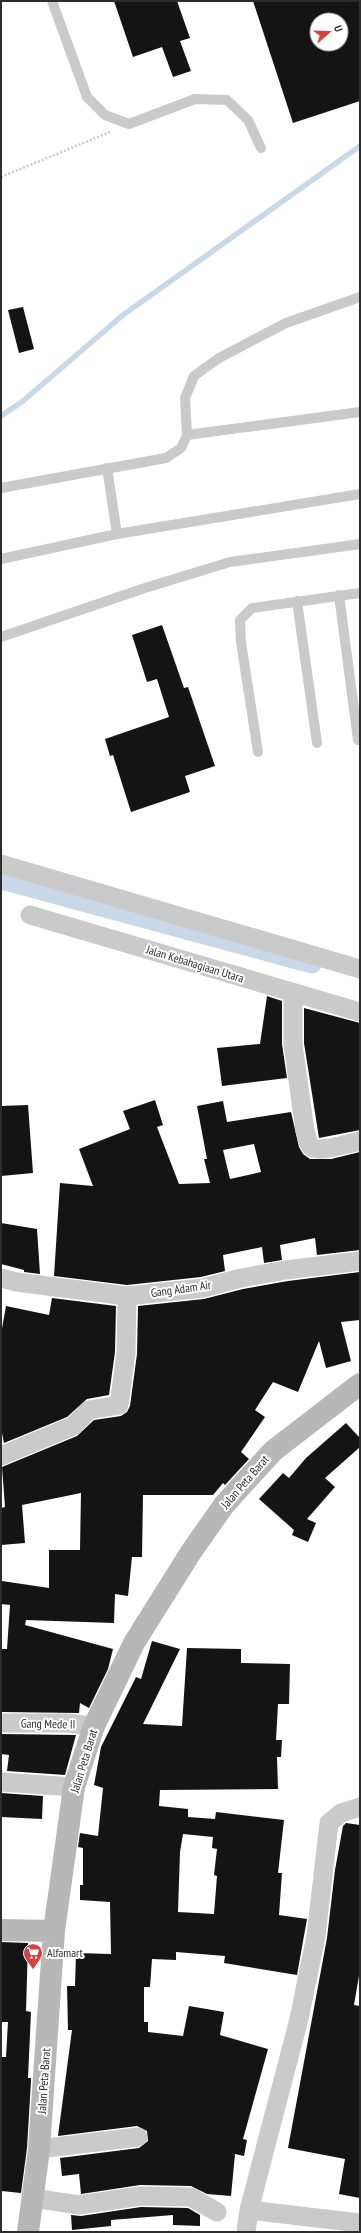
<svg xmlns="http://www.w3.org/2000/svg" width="361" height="2233" font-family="'PT Sans Narrow',sans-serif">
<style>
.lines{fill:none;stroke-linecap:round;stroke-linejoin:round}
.stream{stroke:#c9d8e8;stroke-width:5.5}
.canal{stroke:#c9d8e8;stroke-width:19}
.building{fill:#141414;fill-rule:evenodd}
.path{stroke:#cacaca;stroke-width:2.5;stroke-dasharray:2 2;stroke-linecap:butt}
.lane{stroke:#cacaca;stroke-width:10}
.street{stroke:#cacaca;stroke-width:19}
.secondary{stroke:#b7b7b7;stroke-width:22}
.labels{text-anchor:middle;stroke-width:4;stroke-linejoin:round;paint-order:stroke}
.street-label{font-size:12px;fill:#2d2d2d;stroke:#fff}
.poi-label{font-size:12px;fill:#2d2d2d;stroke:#fff;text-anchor:start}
</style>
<rect width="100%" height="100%" fill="#fff"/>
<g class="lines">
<path class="stream" d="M 1,416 L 23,401 L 123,315 L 360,146"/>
<path class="canal" d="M 1,880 L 312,964"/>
</g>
<path class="building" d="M 114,1 L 177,1 L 190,38 L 180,41 L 191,71 L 173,77 L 162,47 L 133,57 Z
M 253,1 L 360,1 L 360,101 L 293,123 ZM 317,20 L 341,20 L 341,44 L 317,44 Z
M 23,307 L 34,349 L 19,353 L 8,310 Z
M 162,625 L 184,688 L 188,687 L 215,766 L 185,776 L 190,792 L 131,812 L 113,755 L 110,756 L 105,739 L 169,717 L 157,679 L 147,682 L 132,635 Z
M 267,996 L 282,1001 L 282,1044 L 287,1078 L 222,1086 L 217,1048 L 260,1044 Z
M 304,1008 L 360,1023 L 360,1130 L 319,1138 L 304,1043 Z
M 155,1100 L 163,1125 L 157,1127 L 179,1184 L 210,1183 L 204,1159 L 207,1159 L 197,1106 L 223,1101 L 227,1122 L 291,1112 L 299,1147 L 303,1154 L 310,1159 L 331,1159 L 360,1152 L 360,1250 L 317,1255 L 315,1238 L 280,1245 L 282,1260 L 264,1263 L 262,1247 L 223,1255 L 225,1271 L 201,1277 L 127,1285 L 54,1276 L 60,1183 L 93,1186 L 79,1149 L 130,1129 L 123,1111 ZM 254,1144 L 261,1172 L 230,1179 L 223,1150 Z
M 28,1105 L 33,1173 L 1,1176 L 1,1106 Z
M 1,1223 L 37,1229 L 40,1274 L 24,1272 L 24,1270 L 1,1264 Z
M 360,1272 L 360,1320 L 341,1322 L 351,1361 L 326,1368 L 319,1341 L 298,1392 L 273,1382 L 255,1410 L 265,1417 L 241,1452 L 249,1459 L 225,1485 L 223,1483 L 213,1495 L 143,1495 L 142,1557 L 132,1557 L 128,1596 L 115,1594 L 114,1623 L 26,1620 L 25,1625 L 113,1649 L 108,1669 L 89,1708 L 80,1703 L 79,1713 L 1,1712 L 1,1649 L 7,1649 L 10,1605 L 1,1604 L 2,1581 L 49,1588 L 49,1550 L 80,1550 L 81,1493 L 22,1505 L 25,1543 L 1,1545 L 1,1508 L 5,1507 L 2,1467 L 77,1436 L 94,1420 L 121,1416 L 127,1412 L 130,1406 L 137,1354 L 138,1306 L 204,1299 L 243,1289 L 288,1281 Z
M 52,1298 L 116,1306 L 115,1352 L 109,1395 L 87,1399 L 67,1417 L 4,1443 L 1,1428 L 1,1334 L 6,1306 L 49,1315 Z
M 346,1423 L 360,1438 L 360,1447 L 325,1478 L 335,1487 L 307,1519 L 316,1523 L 308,1542 L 292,1535 L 294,1530 L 259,1499 L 283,1473 L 289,1478 L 306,1458 Z
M 152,1641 L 180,1649 L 143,1724 L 182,1726 L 187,1648 L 241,1649 L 241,1663 L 290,1664 L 289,1704 L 278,1704 L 276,1740 L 282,1740 L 281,1757 L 277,1757 L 278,1789 L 160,1790 L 159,1806 L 188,1809 L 188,1817 L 215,1819 L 216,1812 L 284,1820 L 278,1873 L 282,1873 L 279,1915 L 307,1919 L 297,1975 L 224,1963 L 225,1956 L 176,1952 L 176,1960 L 152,1959 L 150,1987 L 144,1987 L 144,2022 L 148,2022 L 148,2032 L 183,2036 L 189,2006 L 224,2012 L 220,2035 L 268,2049 L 243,2139 L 247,2140 L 244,2156 L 235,2154 L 231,2196 L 207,2194 L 191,2186 L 140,2185 L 81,2194 L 79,2174 L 62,2176 L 60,2158 L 139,2148 L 148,2141 L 147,2131 L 137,2126 L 58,2136 L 72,2030 L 68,2030 L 67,1986 L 75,1986 L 76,1953 L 111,1954 L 110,1902 L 80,1900 L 80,1885 L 83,1885 L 83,1848 L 78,1847 L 80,1833 L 98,1836 L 103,1788 L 94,1785 L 101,1747 L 136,1677 L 141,1679 ZM 183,1834 L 213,1837 L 212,1848 L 217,1849 L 214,1875 L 217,1876 L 214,1914 L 178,1912 L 180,1852 Z
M 1,1734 L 76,1735 L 65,1775 L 7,1771 L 9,1755 L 1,1754 Z
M 1,1793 L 43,1796 L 42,1819 L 1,1817 Z
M 346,1823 L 360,1825 L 360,1970 L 354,2005 L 360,2006 L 360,2198 L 339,2194 L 345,2159 L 288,2148 L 327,1938 L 335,1870 L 343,1826 Z
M 1,1942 L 28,1943 L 26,2011 L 31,2012 L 28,2078 L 31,2078 L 31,2081 L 27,2148 L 21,2193 L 1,2191 L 1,2057 L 6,2057 L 8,2022 L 1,2022 Z
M 141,2207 L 188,2208 L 200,2215 L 200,2226 L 173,2225 L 173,2215 L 111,2220 L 111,2226 L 72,2230 L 71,2215 L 81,2216 Z"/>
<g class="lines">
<path class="path" d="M 1,177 L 110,132"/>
<path class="lane" d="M 52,1 L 87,97 L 105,115 L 129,124 L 195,99 L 227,100 L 248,120 L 261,148
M 187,435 L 360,412
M 107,468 L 117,534
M 1,488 L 166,458 L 181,448 L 187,435 L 185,398 L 194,376 L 219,358 L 286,323 L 360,297
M 1,559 L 117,534 L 360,494
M 339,595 L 358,740
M 297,601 L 317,743
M 1,637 L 145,588 L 230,562 L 360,544
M 258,752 L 241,642 L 240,620 L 252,608 L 360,593"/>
<path class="street" d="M 1,864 L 360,969
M 30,915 L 360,1012
M 293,994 L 293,1044 L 305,1131 C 307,1136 308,1146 313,1148 C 323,1152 349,1143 360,1141
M 1,1278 L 16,1282 L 127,1296 L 203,1288 L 241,1278 L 286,1270 L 360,1261
M 1,1456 L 73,1426 L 89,1410 L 119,1405 L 126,1353 L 127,1296
M 1,1723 L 66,1723 L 94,1726
M 1,1782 L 74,1787
M 39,2149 L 138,2137
M 33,2198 L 79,2205 L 140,2196 L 191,2197 L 217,2212
M 249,2210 L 360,2223
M 246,2232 L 249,2210 L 299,2019 L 316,1936 L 329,1823 L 341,1813 L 360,1807"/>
<path class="secondary" d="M 1,1930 L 54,1931
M 28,2232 L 39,2149 L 54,1931 L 74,1787 L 94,1726 L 134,1643 L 191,1552 L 224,1505 L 273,1451 L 360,1384"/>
</g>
<defs>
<symbol id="supermarket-pin" viewBox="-11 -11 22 30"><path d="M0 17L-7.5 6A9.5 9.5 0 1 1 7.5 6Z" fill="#d6413d" stroke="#fff"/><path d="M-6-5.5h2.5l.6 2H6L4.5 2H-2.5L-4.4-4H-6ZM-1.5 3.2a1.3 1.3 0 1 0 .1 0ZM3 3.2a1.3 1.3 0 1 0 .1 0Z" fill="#fff"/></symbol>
</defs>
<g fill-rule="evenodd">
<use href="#supermarket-pin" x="22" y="1942" width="22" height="30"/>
</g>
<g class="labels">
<g class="street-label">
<text transform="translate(195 964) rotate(17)" y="4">Jalan Kebahagiaan Utara</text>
<text transform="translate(181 1289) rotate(-8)" y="4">Gang Adam Air</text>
<text transform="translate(245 1482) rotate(-49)" y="4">Jalan Peta Barat</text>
<text transform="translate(48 1724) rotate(1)" y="4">Gang Mede II</text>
<text transform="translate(84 1761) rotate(-73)" y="4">Jalan Peta Barat</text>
<text transform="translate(44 2081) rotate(-86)" y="4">Jalan Peta Barat</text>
</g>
<g class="poi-label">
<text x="47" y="1957">Alfamart</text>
</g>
</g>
<rect width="361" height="2233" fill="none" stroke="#2d2d2d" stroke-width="4"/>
<g transform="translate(329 32) rotate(70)"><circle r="19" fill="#ffffff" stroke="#ababab"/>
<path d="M0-3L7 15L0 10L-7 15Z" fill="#d6413d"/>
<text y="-6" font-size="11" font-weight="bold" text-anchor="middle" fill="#2d2d2d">U</text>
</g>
</svg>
